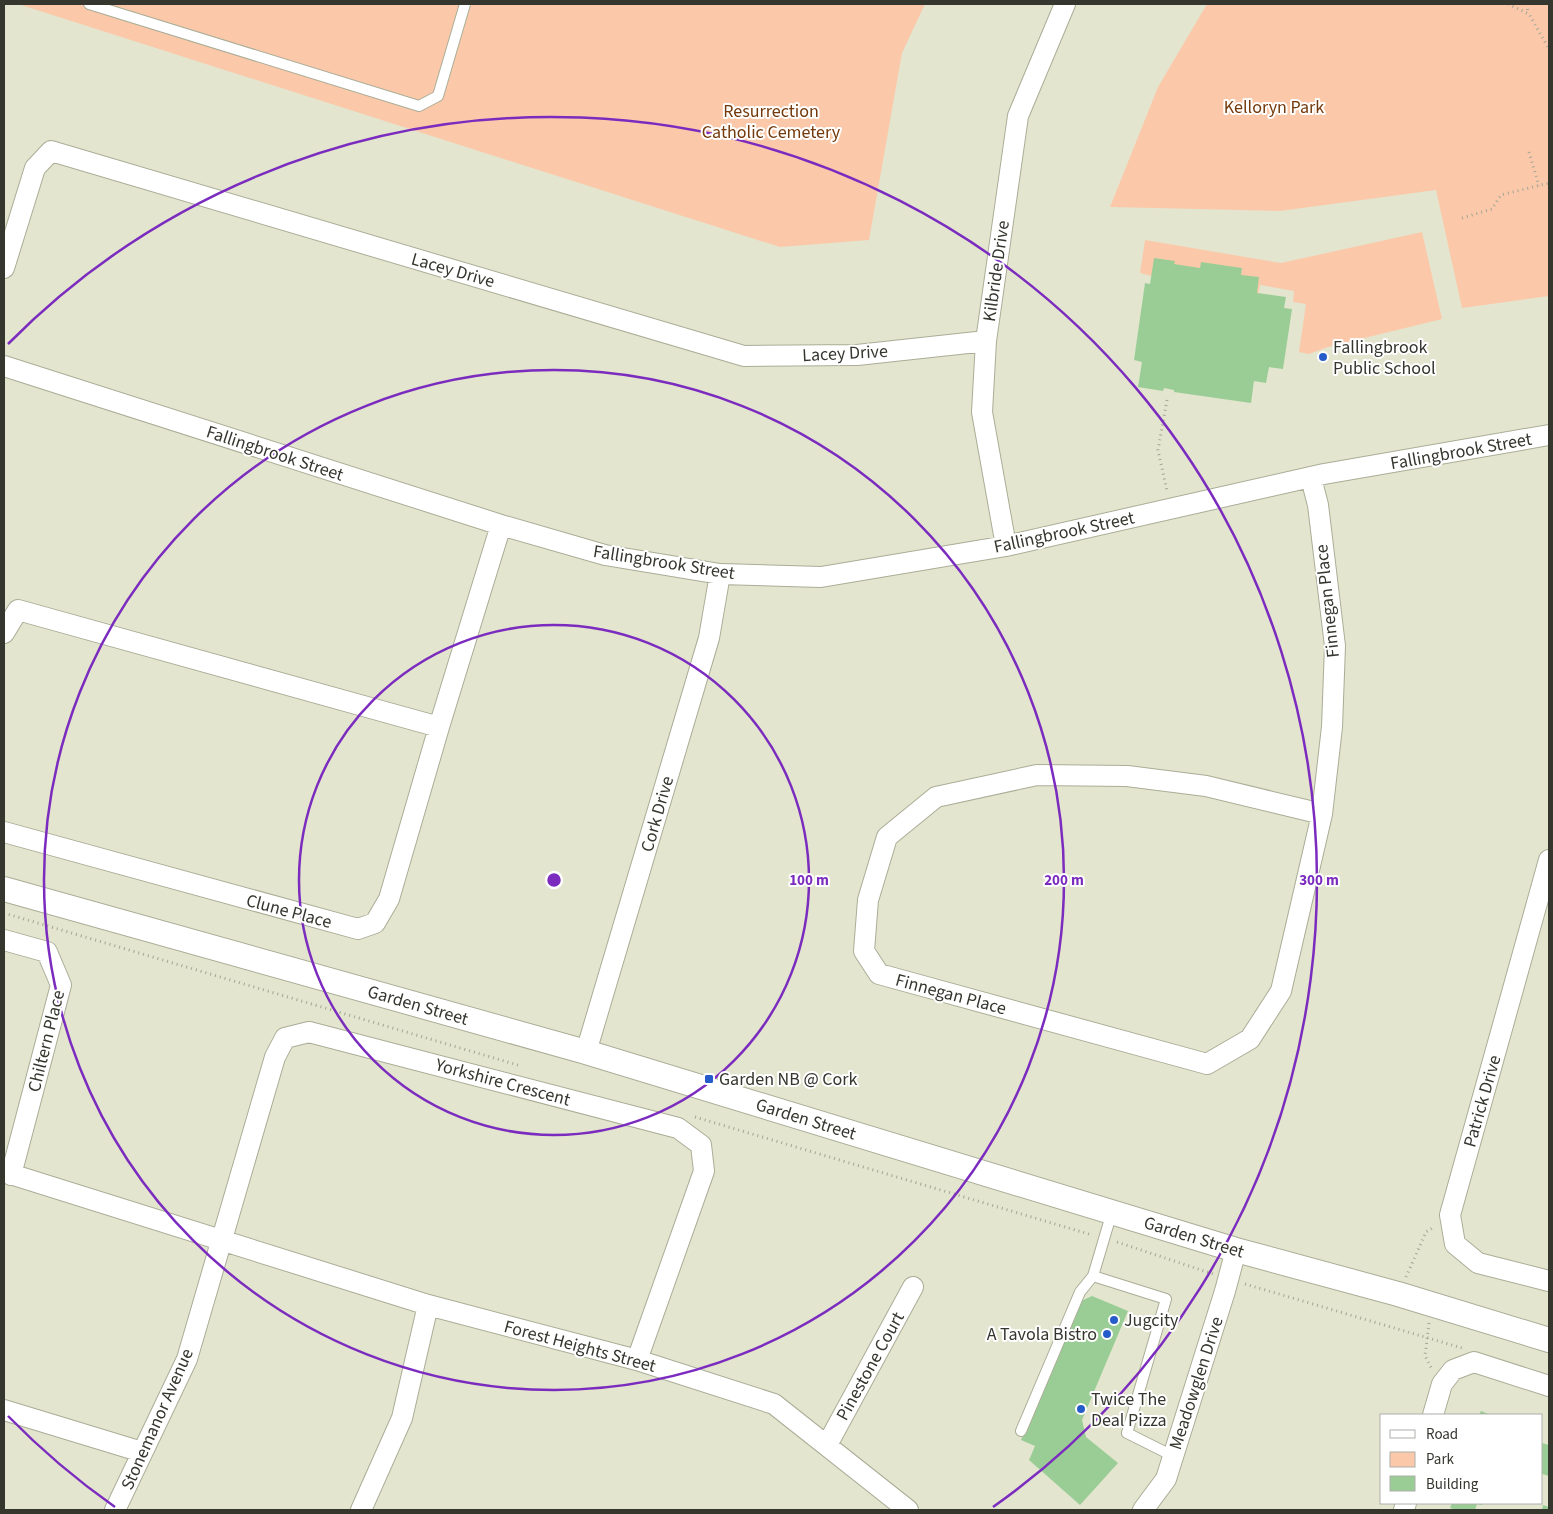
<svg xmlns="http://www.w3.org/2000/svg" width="1553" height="1514" font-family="'Source Sans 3',sans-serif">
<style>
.green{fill:#fbc9aa}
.building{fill:#9acd95}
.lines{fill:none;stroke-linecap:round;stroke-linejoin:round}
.service-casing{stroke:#abad97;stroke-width:12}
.minor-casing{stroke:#abad97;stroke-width:22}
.tertiary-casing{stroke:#abad97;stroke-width:26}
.path{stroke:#a4a695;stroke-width:3;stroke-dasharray:1 4;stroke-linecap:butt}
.service{stroke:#fff;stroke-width:10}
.minor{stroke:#fff;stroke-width:20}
.tertiary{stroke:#fff;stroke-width:24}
.ring{fill:none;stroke:#7b2cbf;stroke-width:2.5}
.poi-dot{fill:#265cc9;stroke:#fff;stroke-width:2}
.labels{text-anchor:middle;stroke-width:4;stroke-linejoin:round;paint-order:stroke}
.park-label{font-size:18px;fill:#74390a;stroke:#fff}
.street-label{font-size:18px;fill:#35362e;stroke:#fff}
.poi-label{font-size:18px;fill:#35362e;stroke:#fff;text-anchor:start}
.centre{fill:#7b2cbf;stroke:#fff;stroke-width:2.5}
.ring-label{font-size:15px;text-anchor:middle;font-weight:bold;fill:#7b2cbf;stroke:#fff;stroke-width:4;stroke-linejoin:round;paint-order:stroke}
</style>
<rect width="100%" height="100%" fill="#e3e5cf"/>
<path class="green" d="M 18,4 L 925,4 L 902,53 L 869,240 L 780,247 Z
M 1207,4 L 1549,4 L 1549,296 L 1462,308 L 1436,190 L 1280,211 L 1110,207 L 1158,87 Z
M 1422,232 L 1442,319 L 1328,347 L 1309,354 L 1299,352 L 1306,304 L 1293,302 L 1294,291 L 1260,285 L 1257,303 L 1140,273 L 1145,240 L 1281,263 Z"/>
<path class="building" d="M 1154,258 L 1175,261 L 1174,264 L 1200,268 L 1201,262 L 1242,268 L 1241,275 L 1259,277 L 1257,293 L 1286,297 L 1284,308 L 1292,309 L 1283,369 L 1269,367 L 1266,383 L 1254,381 L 1251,403 L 1174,392 L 1174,390 L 1164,388 L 1163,391 L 1138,387 L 1142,362 L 1134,360 L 1145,283 L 1150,284 Z
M 1092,1296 L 1128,1311 L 1082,1420 L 1086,1437 L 1118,1463 L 1080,1505 L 1029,1460 L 1035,1446 L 1021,1440 L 1079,1302 Z
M 1481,1411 L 1491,1415 L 1479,1415 Z
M 1542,1443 L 1549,1445 L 1549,1476 L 1542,1474 Z
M 1452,1503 L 1483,1503 L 1482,1505 L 1477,1504 L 1475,1510 L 1457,1510 L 1450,1508 Z
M 1543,1505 L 1549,1507 L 1549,1510 L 1542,1510 Z"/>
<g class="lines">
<defs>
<path id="service" d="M 89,4 L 419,106 L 438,96 L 465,4
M 1112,1212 L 1093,1276 L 1166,1299 L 1127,1433 L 1173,1456
M 1021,1431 L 1080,1292 L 1093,1276"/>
<path id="minor" d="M 4,268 L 35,168 L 51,151 L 744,356 L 857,355 L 986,341
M 4,366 L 501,525 L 605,555 L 720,574 L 821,577 L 1006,546 L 1324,474 L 1549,435
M 1311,478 L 1318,505 L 1335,646 L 1332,727 L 1322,814 L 1281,991 L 1250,1039 L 1207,1064 L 879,974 L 864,951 L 868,900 L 887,837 L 936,797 L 1037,775 L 1127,776 L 1206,786 L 1322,814
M 1006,546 L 982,412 L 986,341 L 1018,116 L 1065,4
M 4,633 L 18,610 L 439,727
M 4,832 L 358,929 L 375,923 L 389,899 L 439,727 L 501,525
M 1549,860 L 1450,1215 L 1455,1244 L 1478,1263 L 1549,1281
M 4,940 L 47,952 L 61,985 L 11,1175
M 586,1052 L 709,638 L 720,574
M 4,1172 L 428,1305 L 637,1360 L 774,1404 L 908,1510
M 4,1410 L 142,1452
M 1433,1415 L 1442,1384 L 1453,1370 L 1474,1362 L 1549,1386
M 827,1445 L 913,1287
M 115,1510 L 187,1359 L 275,1057 L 285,1038 L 309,1032 L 678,1128 L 701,1145 L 704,1171 L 637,1360
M 361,1510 L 402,1418 L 428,1305
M 1143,1510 L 1166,1479 L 1225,1291 L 1236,1250
M 1404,1510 L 1406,1503"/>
<path id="tertiary" d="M 4,889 L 586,1052 L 1236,1250 L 1398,1294 L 1549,1340"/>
</defs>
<use href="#service" class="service-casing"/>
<use href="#minor" class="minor-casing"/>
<use href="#tertiary" class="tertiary-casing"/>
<path class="path" d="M 1508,4 L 1529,14 L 1549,49
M 1527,4 L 1528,13
M 1529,152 L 1539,186
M 1462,218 L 1492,209 L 1501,195 L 1549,183
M 1167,400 L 1158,450 L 1167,491
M 4,913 L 521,1066
M 695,1117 L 1092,1235
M 1117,1242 L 1213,1274
M 1406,1277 L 1426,1232 L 1434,1227
M 1245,1284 L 1462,1348
M 1429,1323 L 1425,1356 L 1432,1369"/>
<use href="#service" class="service"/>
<use href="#minor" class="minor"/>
<use href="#tertiary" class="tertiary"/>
</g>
<g class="ring">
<circle cx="554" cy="880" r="255"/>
<circle cx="554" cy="880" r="510"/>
<path d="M115 1507A765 765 0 0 1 8 1416M8 344A765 765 0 1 1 993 1507"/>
</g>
<g class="poi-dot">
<circle cx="1323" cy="357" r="5"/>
<rect x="704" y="1074" width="10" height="10" rx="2.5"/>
<circle cx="1114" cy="1320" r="5"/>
<circle cx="1107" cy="1334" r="5"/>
<circle cx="1081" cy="1409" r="5"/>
</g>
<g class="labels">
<g class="park-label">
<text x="1274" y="113">Kelloryn Park</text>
<text x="771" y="117">Resurrection<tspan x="771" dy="21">Catholic Cemetery</tspan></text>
</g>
<g class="street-label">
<text transform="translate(453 270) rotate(16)" y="6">Lacey Drive</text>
<text transform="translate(996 271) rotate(-82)" y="6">Kilbride Drive</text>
<text transform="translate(845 353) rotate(-3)" y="6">Lacey Drive</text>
<text transform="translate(1461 451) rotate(-10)" y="6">Fallingbrook Street</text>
<text transform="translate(275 453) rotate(18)" y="6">Fallingbrook Street</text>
<text transform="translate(1064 532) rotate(-12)" y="6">Fallingbrook Street</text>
<text transform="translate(664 562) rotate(9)" y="6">Fallingbrook Street</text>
<text transform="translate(1327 601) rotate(-96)" y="6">Finnegan Place</text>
<text transform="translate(657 814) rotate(-74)" y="6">Cork Drive</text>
<text transform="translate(289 911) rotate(15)" y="6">Clune Place</text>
<text transform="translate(951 994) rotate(15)" y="6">Finnegan Place</text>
<text transform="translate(418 1005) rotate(16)" y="6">Garden Street</text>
<text transform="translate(46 1041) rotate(-76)" y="6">Chiltern Place</text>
<text transform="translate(503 1082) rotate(15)" y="6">Yorkshire Crescent</text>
<text transform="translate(1482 1101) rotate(-74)" y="6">Patrick Drive</text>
<text transform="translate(806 1119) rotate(17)" y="6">Garden Street</text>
<text transform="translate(1194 1237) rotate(17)" y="6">Garden Street</text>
<text transform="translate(580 1346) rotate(15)" y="6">Forest Heights Street</text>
<text transform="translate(870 1366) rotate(-61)" y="6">Pinestone Court</text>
<text transform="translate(1196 1383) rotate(-72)" y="6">Meadowglen Drive</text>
<text transform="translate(157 1419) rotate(-66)" y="6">Stonemanor Avenue</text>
</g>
<g class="poi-label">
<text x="1333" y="353">Fallingbrook<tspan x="1333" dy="21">Public School</tspan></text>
<text x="719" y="1085">Garden NB @ Cork</text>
<text x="1124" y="1326">Jugcity</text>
<text x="1097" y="1340" text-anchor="end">A Tavola Bistro</text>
<text x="1091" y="1405">Twice The<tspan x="1091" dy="21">Deal Pizza</tspan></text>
</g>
</g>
<circle cx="554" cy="880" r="8" class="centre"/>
<g class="ring-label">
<text x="809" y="885">100 m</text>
<text x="1064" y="885">200 m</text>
<text x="1319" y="885">300 m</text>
</g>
<rect width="1553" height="1514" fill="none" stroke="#35362e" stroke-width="10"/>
<rect x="1380" y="1414" width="162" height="90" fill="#ffffff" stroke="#aeafab"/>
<rect x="1390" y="1430" width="25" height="8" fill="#ffffff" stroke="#aeafab"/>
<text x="1426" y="1439" font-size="15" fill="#35362e">Road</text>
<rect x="1390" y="1452" width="25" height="15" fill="#fbc9aa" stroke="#aeafab"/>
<text x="1426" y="1464" font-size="15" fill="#35362e">Park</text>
<rect x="1390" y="1476" width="25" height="15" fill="#9acd95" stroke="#aeafab"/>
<text x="1426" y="1489" font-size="15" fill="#35362e">Building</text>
</svg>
